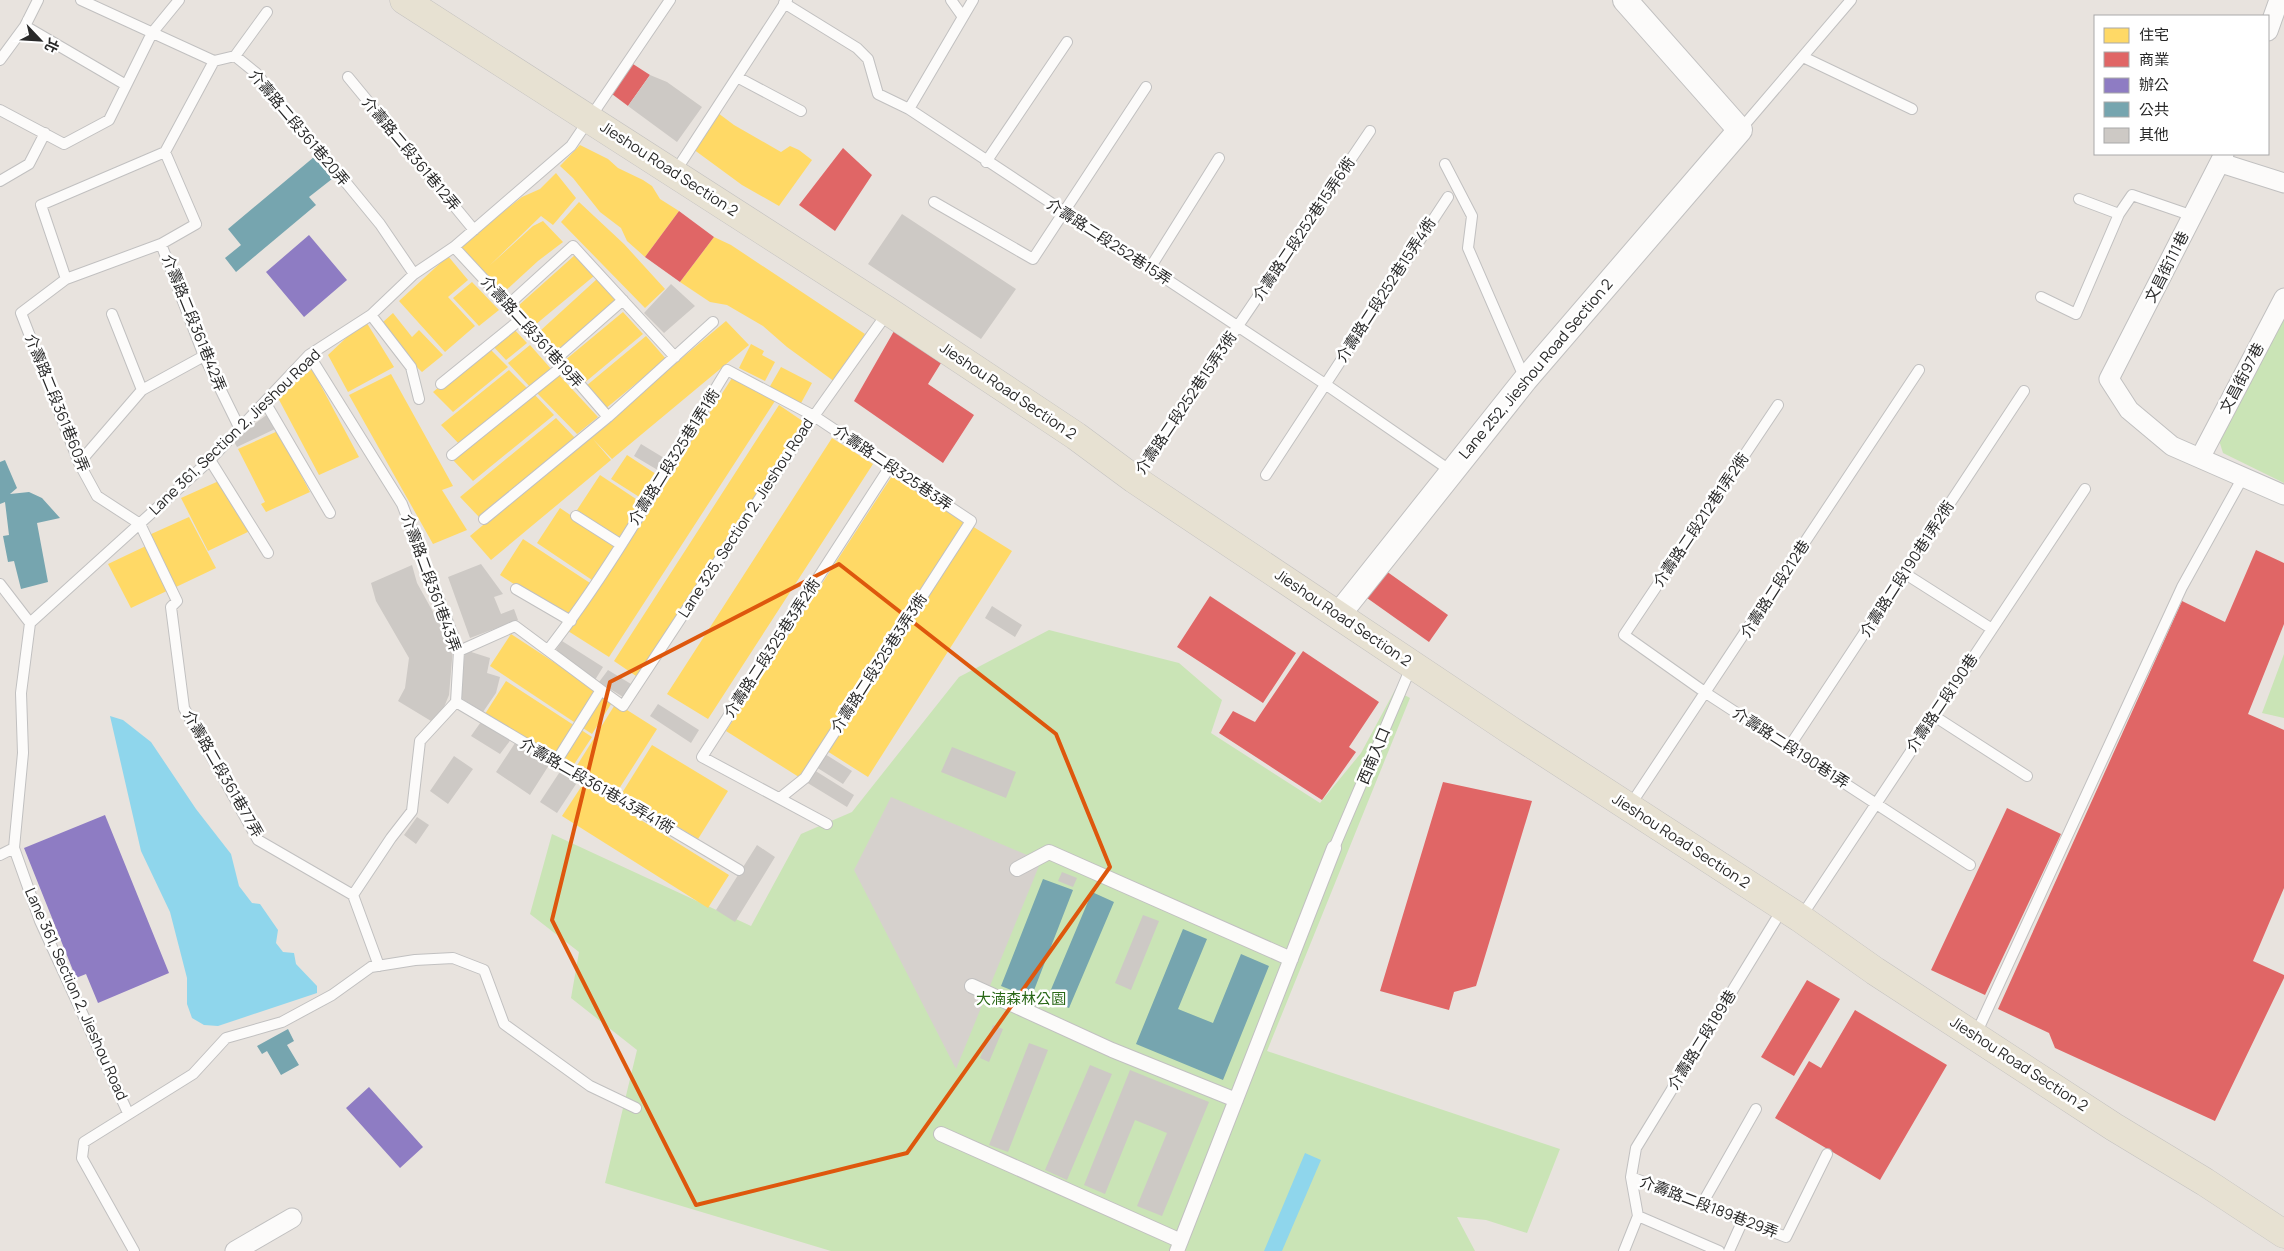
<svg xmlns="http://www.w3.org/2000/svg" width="2284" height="1251" font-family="Manrope,'Noto Sans TC',sans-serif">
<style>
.green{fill:#cae4b6}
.plaza{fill:#d6d1cd}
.water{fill:#8fd6ec}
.homes{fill:#ffd966}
.shops{fill:#e06666}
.offices{fill:#8e7cc3}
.public{fill:#76a5af}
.building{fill:#cdc9c5}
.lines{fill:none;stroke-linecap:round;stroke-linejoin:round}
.service-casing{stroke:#c1c0c0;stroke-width:12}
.pedestrian-casing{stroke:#c1c0c0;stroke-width:16}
.minor-casing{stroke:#c1c0c0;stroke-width:21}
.tertiary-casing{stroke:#c1c0c0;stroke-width:26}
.primary-casing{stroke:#c4c2c0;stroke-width:29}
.service{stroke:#fcfbfa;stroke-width:10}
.pedestrian{stroke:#fcfbfa;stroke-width:14}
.minor{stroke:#fcfbfa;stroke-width:19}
.tertiary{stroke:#fcfbfa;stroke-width:24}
.primary{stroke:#e7e1d2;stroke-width:28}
.marked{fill:none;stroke:#de570d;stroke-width:4;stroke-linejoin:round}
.labels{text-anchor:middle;stroke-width:5;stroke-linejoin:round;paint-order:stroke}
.street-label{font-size:15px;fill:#292929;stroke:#fff}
.park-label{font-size:15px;fill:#2a6817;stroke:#fff}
</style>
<rect width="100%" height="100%" fill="#e8e3de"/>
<path class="green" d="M 2284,312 L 2284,483 L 2223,453 L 2218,437 Z
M 1049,630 L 1179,663 L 1222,700 L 1211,733 L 1320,803 L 1361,753 L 1395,690 L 1410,698 L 1267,1051 L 1560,1149 L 1527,1233 L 1486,1220 L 1457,1217 L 1475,1251 L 831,1251 L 605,1183 L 637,1050 L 571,998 L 579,952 L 530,914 L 552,834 L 751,926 L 801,834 L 852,812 L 959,677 Z
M 2284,654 L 2284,718 L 2262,713 Z"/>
<path class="plaza" d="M 891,797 L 1041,861 L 956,1069 L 854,870 Z"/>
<path class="water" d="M 110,716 L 123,720 L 151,742 L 196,809 L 231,854 L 239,886 L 252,903 L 260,904 L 278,930 L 276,943 L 283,952 L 294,953 L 296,964 L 317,986 L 317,993 L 218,1026 L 204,1025 L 192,1018 L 187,1004 L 187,978 L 170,912 L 141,851 Z
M 1305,1153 L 1321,1160 L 1282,1251 L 1264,1251 Z"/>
<path class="homes" d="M 718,113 L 734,125 L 781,152 L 790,146 L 799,150 L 812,160 L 779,206 L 742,185 L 693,149 Z
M 580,145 L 608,159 L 618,168 L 643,180 L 652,186 L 660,199 L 679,211 L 645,257 L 627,241 L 621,228 L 600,212 L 573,178 L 560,166 Z
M 556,173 L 576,198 L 553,225 L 541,216 L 489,266 L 533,226 L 543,221 L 563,242 L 538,261 L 503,293 L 458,247 L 522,197 L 540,189 Z
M 579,202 L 624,244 L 665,289 L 645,308 L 561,222 Z
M 714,237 L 731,245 L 865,334 L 835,382 L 787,347 L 763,326 L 727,305 L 710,302 L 680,282 Z
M 575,255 L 594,276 L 535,325 L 518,306 Z
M 448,256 L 468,280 L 448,297 L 475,326 L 445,352 L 399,301 Z
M 597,279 L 616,301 L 558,351 L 540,331 Z
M 472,282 L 499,310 L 479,326 L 453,298 Z
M 623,312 L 643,334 L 583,384 L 564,361 Z
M 393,313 L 412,337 L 419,330 L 443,355 L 422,372 L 398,349 L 383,322 Z
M 365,320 L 394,367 L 348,392 L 328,355 Z
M 726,321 L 749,345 L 612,459 L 593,439 L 611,460 L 491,560 L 470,536 Z
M 513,328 L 527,343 L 506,360 L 492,345 Z
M 646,336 L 666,359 L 605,409 L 586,386 Z
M 751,344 L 764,351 L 762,355 L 775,362 L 765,381 L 739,368 Z
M 530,345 L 552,370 L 531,388 L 508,363 Z
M 488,347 L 508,367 L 453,412 L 433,392 Z
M 781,367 L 812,383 L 800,405 L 769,388 Z
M 312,369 L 359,457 L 319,475 L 277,396 Z
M 509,370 L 529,390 L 461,446 L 441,425 Z
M 391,374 L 453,486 L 442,490 L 467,530 L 433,544 L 349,395 Z
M 559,375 L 598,417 L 577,434 L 537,393 Z
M 734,375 L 775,401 L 609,657 L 568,631 Z
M 534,394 L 554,415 L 473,481 L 453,460 Z
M 779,405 L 804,422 L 639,678 L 614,661 Z
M 556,418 L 575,438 L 479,517 L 460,497 Z
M 278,431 L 310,492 L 266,512 L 261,504 L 265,502 L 238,449 Z
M 832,438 L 873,464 L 708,719 L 667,694 Z
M 627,455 L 659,476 L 644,500 L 611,479 Z
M 600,475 L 642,503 L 619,538 L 577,510 Z
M 892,476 L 967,523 L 802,779 L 726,731 Z
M 221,480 L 243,523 L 247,522 L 252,530 L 208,551 L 181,498 Z
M 560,508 L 615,545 L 592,580 L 537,543 Z
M 189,517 L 216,568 L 176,587 L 149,535 Z
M 972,526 L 1012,551 L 868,777 L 827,751 Z
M 523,539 L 590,583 L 567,618 L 500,575 Z
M 148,545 L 171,589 L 131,608 L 108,564 Z
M 511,634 L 613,701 L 592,734 L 490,666 Z
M 506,681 L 592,737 L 571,769 L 485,714 Z
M 616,703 L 657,729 L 617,792 L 576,767 Z
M 652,745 L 728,791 L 698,839 L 622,793 Z
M 583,784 L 729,875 L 708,908 L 562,816 Z"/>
<path class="shops" d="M 633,64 L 650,75 L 628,106 L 612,94 Z
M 843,148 L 872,175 L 835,231 L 799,205 Z
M 679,211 L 714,237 L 680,282 L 645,257 Z
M 894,331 L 941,363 L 928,384 L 974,415 L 943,463 L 854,401 Z
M 2256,550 L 2284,563 L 2284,624 L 2248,714 L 2284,730 L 2284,888 L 2253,961 L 2284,975 L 2284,978 L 2215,1121 L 2055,1048 L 2049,1033 L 1998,1009 L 2182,601 L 2225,622 Z
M 1386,571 L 1448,615 L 1429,642 L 1367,598 Z
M 1210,596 L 1296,653 L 1263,703 L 1177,647 Z
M 1303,651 L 1379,702 L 1349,747 L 1356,752 L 1322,800 L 1219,733 L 1233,711 L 1255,722 Z
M 1443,782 L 1532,801 L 1476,986 L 1454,992 L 1449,1010 L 1380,991 Z
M 2007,808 L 2061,834 L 1985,995 L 1931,970 Z
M 1807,980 L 1840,999 L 1794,1076 L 1761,1057 Z
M 1855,1010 L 1947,1065 L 1880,1180 L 1775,1118 L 1809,1061 L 1821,1068 Z"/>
<path class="offices" d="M 309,235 L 347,280 L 304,317 L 266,272 Z
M 105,815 L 169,973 L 98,1003 L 86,974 L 76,978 L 24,848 Z
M 369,1087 L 423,1147 L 400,1168 L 346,1108 Z"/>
<path class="public" d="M 314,157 L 332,179 L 309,197 L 316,205 L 236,272 L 225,258 L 241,245 L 228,229 Z
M 5,460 L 17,488 L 10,494 L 29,492 L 42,498 L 60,518 L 37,523 L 48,582 L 21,589 L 14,561 L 8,562 L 3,536 L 9,535 L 5,502 L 0,504 L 0,462 Z
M 1043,879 L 1073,890 L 1031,998 L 1001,986 Z
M 1092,892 L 1114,902 L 1069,1008 L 1047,999 Z
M 1183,929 L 1207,939 L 1178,1009 L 1213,1023 L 1241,954 L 1269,966 L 1223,1080 L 1136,1044 Z
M 288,1029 L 294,1041 L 287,1045 L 299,1065 L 281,1075 L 267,1051 L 262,1054 L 257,1046 Z"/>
<path class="building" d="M 650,75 L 667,82 L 702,107 L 677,142 L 628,106 Z
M 902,214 L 1016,289 L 981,339 L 868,264 Z
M 671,284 L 695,306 L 664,333 L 644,313 Z
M 269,413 L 277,428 L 237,447 L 233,440 Z
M 641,444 L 669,461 L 661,472 L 634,456 Z
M 481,564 L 503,594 L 494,597 L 501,614 L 514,609 L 518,620 L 470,638 L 448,577 Z
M 412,565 L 417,583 L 453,648 L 449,695 L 442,712 L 431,721 L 398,701 L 405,688 L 409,658 L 376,601 L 371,583 Z
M 992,606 L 1022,625 L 1015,637 L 985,618 Z
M 562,641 L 603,667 L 595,680 L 554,653 Z
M 465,650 L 490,658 L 487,673 L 500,677 L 496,693 L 483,712 L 461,698 Z
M 608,670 L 631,684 L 623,697 L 599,682 Z
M 658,704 L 699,730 L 691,743 L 650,716 Z
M 483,719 L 512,738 L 500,754 L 471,736 Z
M 517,740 L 551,762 L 530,795 L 496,772 Z
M 952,747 L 1016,772 L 1006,798 L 941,772 Z
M 825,754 L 852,771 L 843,784 L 816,767 Z
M 454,756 L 473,769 L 448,804 L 430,791 Z
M 561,770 L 578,781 L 557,813 L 540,802 Z
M 814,770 L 854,795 L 847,807 L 806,782 Z
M 417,817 L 429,825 L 416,844 L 404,835 Z
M 757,845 L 775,857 L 735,922 L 716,910 Z
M 1062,872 L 1077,878 L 1073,887 L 1058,881 Z
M 1143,915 L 1159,921 L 1131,990 L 1115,983 Z
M 993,1025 L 1003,1029 L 989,1062 L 980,1058 Z
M 1029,1043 L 1048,1050 L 1008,1152 L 989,1145 Z
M 1090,1065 L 1112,1074 L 1067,1180 L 1045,1170 Z
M 1130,1070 L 1209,1102 L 1162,1216 L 1137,1206 L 1167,1133 L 1135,1120 L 1105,1194 L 1084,1185 Z"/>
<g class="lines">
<defs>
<path id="service" d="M 81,0 L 214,61 L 235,56 L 256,73 L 380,224 L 414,274
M 951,0 L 963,17
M 784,3 L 857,48 L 868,59 L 878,94 L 909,109 L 1325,384 L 1451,471
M 25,26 L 126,85
M 235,56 L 267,12
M 1803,57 L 1912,109
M 0,60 L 25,26 L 38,0
M 348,77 L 474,230
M 737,77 L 801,111
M 909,109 L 973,0
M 0,110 L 64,144 L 109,120 L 152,33 L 179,0
M 1740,130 L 1851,0
M 165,152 L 196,224 L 161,244 L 204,356 L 240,429
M 986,162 L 1067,42
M 1445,164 L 1472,216 L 1468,248 L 1525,379
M 675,172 L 787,0
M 0,181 L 29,164 L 45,133
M 2079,199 L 2119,214
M 934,202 L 1033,259 L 1146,87
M 161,244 L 66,279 L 21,313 L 79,463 L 97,496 L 140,524 L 177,601 L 171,607 L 184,708 L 258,840 L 353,895
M 454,247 L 557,358 L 608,417
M 1150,268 L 1219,158
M 66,279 L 41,205 L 165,152 L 214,61
M 2041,297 L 2076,314 L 2119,214 L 2132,195 L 2193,216
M 508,305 L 573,246 L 675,357
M 112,314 L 142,390
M 371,315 L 411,367 L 419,399
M 309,355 L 402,504 L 459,651 L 456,702 L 420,741 L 412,811 L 391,838 L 353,895
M 557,358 L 623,300
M 441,384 L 521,319
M 265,402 L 330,513
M 1778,405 L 1624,635 L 1706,693 L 1970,865
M 452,455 L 564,365
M 210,460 L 268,553
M 79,463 L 142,390 L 204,356
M 1266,475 L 1448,197
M 1135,478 L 1370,131
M 576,516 L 620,544
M 484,519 L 608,417 L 713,322
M 1904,573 L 1992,629
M 0,584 L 30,623
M 516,589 L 571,621
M 548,650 C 616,563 669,464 727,370 L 814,416 L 971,521 L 805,778 L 780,798
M 459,651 L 515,626 L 601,690 L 556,762
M 601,690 L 623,706 L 814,416 L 888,312
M 456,702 L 739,870
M 1934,716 L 2027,776
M 1789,747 L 2024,391
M 1629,807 L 1919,370
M 827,824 L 702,757 L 891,465
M 1334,848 L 1412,665
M 0,855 L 14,848
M 353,895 L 379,966
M 1801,917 L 2085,489
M 1976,1034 L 2182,587 L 2243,477
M 128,1113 L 40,921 L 14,848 L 23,753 L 21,693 L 30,623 L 210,460 L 309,355 L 371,315 L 414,274 L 454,247 L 571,146 L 670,0
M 1631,1177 L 1786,1237 L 1827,1154
M 1702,1204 L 1756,1109
M 134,1251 L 82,1158 L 84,1142 L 193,1074 L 226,1038 L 282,1022 L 332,995 L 371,967 L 415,960 L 453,958 L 484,970 L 504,1024 L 590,1086 L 636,1108
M 1624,1251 L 1638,1216
M 1719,1251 L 1638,1216 L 1631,1177 L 1636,1148 L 1783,908
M 1729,1251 L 1743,1220"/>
<path id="pedestrian" d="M 1017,869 L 1049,852 L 1291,959
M 972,986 L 1112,1050 L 1236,1100
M 941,1134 L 1181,1241
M 1177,1251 L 1334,848"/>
<path id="minor" d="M 2268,31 L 2279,0
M 2224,154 L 2109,379 L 2129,410 L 2172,446 L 2284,495
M 2221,163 L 2284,183
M 2200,458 L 2284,298
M 235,1251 L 292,1218"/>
<path id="tertiary" d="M 1339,614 L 1525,380 L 1740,130 L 1625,0"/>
<path id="primary" d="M 404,0 L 888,311 L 1076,436 L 1134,479 L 1510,730 L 1800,918 L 1875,971 L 2114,1127 L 2205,1182 L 2284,1234"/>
</defs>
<use href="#service" class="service-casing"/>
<use href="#pedestrian" class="pedestrian-casing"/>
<use href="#minor" class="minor-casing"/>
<use href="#tertiary" class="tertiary-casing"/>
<use href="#primary" class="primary-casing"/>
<use href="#service" class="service"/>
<use href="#pedestrian" class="pedestrian"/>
<use href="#minor" class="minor"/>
<use href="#tertiary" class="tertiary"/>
<use href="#primary" class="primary"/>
</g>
<path class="marked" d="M 839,564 L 1056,734 L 1110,867 L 907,1153 L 696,1205 L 552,920 L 610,682 Z"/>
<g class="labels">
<g class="street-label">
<text transform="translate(299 128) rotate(50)" y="5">介壽路二段361巷20弄</text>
<text transform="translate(411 154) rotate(50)" y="5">介壽路二段361巷12弄</text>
<text transform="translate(669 169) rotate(33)" y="5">Jieshou Road Section 2</text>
<text transform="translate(1304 229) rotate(-56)" y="5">介壽路二段252巷15弄6衖</text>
<text transform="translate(1109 242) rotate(33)" y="5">介壽路二段252巷15弄</text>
<text transform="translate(2167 267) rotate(-63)" y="5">文昌街111巷</text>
<text transform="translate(1386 290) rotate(-57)" y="5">介壽路二段252巷15弄4衖</text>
<text transform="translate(194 323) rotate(68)" y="5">介壽路二段361巷42弄</text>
<text transform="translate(532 332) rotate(48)" y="5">介壽路二段361巷19弄</text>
<text transform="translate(1536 369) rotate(-50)" y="5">Lane 252, Jieshou Road Section 2</text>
<text transform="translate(2242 378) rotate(-62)" y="5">文昌街97巷</text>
<text transform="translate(1008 391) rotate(34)" y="5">Jieshou Road Section 2</text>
<text transform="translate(57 403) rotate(68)" y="5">介壽路二段361巷60弄</text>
<text transform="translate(1186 403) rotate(-56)" y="5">介壽路二段252巷15弄3衖</text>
<text transform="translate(235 432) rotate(-44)" y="5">Lane 361, Section 2, Jieshou Road</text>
<text transform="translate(674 457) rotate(-58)" y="5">介壽路二段325巷1弄1衖</text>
<text transform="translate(893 468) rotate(34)" y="5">介壽路二段325巷3弄</text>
<text transform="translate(746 518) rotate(-57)" y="5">Lane 325, Section 2, Jieshou Road</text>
<text transform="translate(1701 520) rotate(-56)" y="5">介壽路二段212巷1弄2衖</text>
<text transform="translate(1907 569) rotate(-57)" y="5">介壽路二段190巷1弄2衖</text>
<text transform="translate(431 583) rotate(70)" y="5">介壽路二段361巷43弄</text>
<text transform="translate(1775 589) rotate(-57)" y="5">介壽路二段212巷</text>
<text transform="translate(1343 618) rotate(34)" y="5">Jieshou Road Section 2</text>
<text transform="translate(772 648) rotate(-57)" y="5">介壽路二段325巷3弄2衖</text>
<text transform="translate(879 663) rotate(-57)" y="5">介壽路二段325巷3弄3衖</text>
<text transform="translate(1942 703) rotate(-56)" y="5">介壽路二段190巷</text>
<text transform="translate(1791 748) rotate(33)" y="5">介壽路二段190巷1弄</text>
<text transform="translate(1374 756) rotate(-67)" y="5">西南入口</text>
<text transform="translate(223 774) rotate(60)" y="5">介壽路二段361巷77弄</text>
<text transform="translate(597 786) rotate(30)" y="5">介壽路二段361巷43弄41衖</text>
<text transform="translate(1681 841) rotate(33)" y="5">Jieshou Road Section 2</text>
<text transform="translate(76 994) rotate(66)" y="5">Lane 361, Section 2, Jieshou Road</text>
<text transform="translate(1702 1040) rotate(-58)" y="5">介壽路二段189巷</text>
<text transform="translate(2019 1064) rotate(33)" y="5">Jieshou Road Section 2</text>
<text transform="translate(1709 1207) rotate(21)" y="5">介壽路二段189巷29弄</text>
</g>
<g class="park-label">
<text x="1021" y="1004">大湳森林公園</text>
</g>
</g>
<rect x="2094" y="15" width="175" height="140" fill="#ffffff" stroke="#a9a9a9"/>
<rect x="2104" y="28" width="25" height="15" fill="#ffd966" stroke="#a9a9a9"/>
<text x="2139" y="40" font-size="15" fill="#292929">住宅</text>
<rect x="2104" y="52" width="25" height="15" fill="#e06666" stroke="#a9a9a9"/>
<text x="2139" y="65" font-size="15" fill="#292929">商業</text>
<rect x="2104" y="78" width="25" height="15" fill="#8e7cc3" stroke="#a9a9a9"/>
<text x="2139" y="90" font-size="15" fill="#292929">辦公</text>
<rect x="2104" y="102" width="25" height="15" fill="#76a5af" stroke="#a9a9a9"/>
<text x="2139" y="115" font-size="15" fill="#292929">公共</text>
<rect x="2104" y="128" width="25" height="15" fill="#cdc9c5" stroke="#a9a9a9"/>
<text x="2139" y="140" font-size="15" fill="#292929">其他</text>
<g transform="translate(40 40) rotate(115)" stroke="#ffffff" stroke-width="4" paint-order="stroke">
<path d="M0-4L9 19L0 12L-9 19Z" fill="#292929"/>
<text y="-8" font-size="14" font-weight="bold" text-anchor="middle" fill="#292929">北</text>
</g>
</svg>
